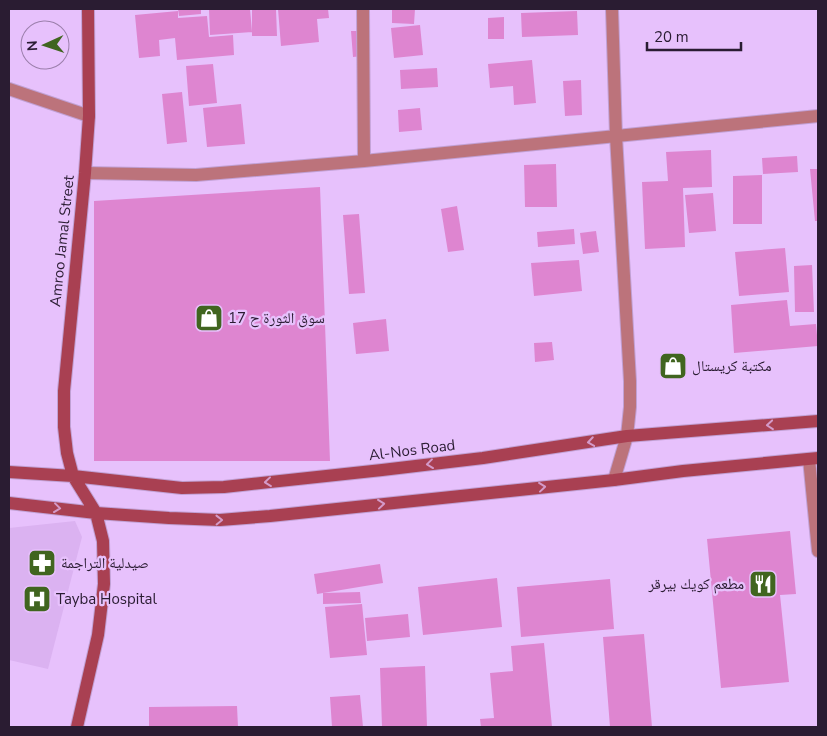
<svg xmlns="http://www.w3.org/2000/svg" width="827" height="736" font-family="'Nunito Sans','Noto Naskh Arabic',sans-serif">
<style>
.built{fill:#dbb2f1}
.building{fill:#de85d0}
.lines{fill:none;stroke-linecap:round;stroke-linejoin:round}
.street-casing{stroke:#c1a0d4;stroke-width:14}
.secondary-casing{stroke:#c1a0d4;stroke-width:14}
.street{stroke:#bc737b;stroke-width:12}
.secondary{stroke:#a94052;stroke-width:12}
.oneway{stroke:#d49ac9}
.labels{text-anchor:middle;stroke-width:4.5;stroke-linejoin:round;paint-order:stroke}
.street-label{font-size:15px;fill:#2a1c32;stroke:#e7c1fc}
.poi-label{font-size:15px;fill:#2a1c32;stroke:#e7c1fc;text-anchor:start}
</style>
<rect width="100%" height="100%" fill="#e7c1fc"/>
<path class="built" d="M 75,521 L 82,537 L 48,669 L 9,660 L 9,528 Z"/>
<path class="building" d="M 178,9 L 201,9 L 201,14 L 179,16 Z
M 209,9 L 250,9 L 252,32 L 210,35 Z
M 252,9 L 276,9 L 277,36 L 252,36 Z
M 278,9 L 328,9 L 329,18 L 317,19 L 319,42 L 281,46 Z
M 392,9 L 415,9 L 414,24 L 392,23 Z
M 178,11 L 178,18 L 207,16 L 209,37 L 233,35 L 234,55 L 177,60 L 175,38 L 159,40 L 160,56 L 139,58 L 135,15 Z
M 577,11 L 578,35 L 522,37 L 521,13 Z
M 504,17 L 504,39 L 488,39 L 488,18 Z
M 420,25 L 423,55 L 394,58 L 391,28 Z
M 351,31 L 362,31 L 363,56 L 353,57 Z
M 532,60 L 536,103 L 514,105 L 513,86 L 490,88 L 488,64 Z
M 213,64 L 217,103 L 189,106 L 186,66 Z
M 437,68 L 438,87 L 401,89 L 400,70 Z
M 581,80 L 582,115 L 565,116 L 563,81 Z
M 182,92 L 187,142 L 167,144 L 162,94 Z
M 241,104 L 245,144 L 207,147 L 203,108 Z
M 420,108 L 422,130 L 399,132 L 398,110 Z
M 711,150 L 712,187 L 683,188 L 685,247 L 645,249 L 642,182 L 668,181 L 666,152 Z
M 797,156 L 798,172 L 763,174 L 762,158 Z
M 556,164 L 557,207 L 525,207 L 524,165 Z
M 810,169 L 818,169 L 818,221 L 815,221 Z
M 762,175 L 762,224 L 733,224 L 733,176 Z
M 320,187 L 330,461 L 94,461 L 94,201 Z
M 713,193 L 716,231 L 689,233 L 685,195 Z
M 457,206 L 464,250 L 448,252 L 441,209 Z
M 359,214 L 365,293 L 349,294 L 343,215 Z
M 574,229 L 575,244 L 538,247 L 537,232 Z
M 596,231 L 599,252 L 583,254 L 580,233 Z
M 785,248 L 789,292 L 739,296 L 735,252 Z
M 579,260 L 582,291 L 534,296 L 531,263 Z
M 812,265 L 814,312 L 795,312 L 794,266 Z
M 787,300 L 790,326 L 816,324 L 818,346 L 734,353 L 731,305 Z
M 386,319 L 389,351 L 356,354 L 353,323 Z
M 552,342 L 554,360 L 535,362 L 534,343 Z
M 790,531 L 796,594 L 780,595 L 789,682 L 721,688 L 707,539 Z
M 380,564 L 383,583 L 317,594 L 314,574 Z
M 497,578 L 502,627 L 423,635 L 418,587 Z
M 610,579 L 614,629 L 521,637 L 517,587 Z
M 360,592 L 361,603 L 323,604 L 323,593 Z
M 362,604 L 367,655 L 330,658 L 325,607 Z
M 408,614 L 410,637 L 367,641 L 365,618 Z
M 644,634 L 652,727 L 610,727 L 603,637 Z
M 544,643 L 552,727 L 481,727 L 480,719 L 494,718 L 490,673 L 513,671 L 511,646 Z
M 425,666 L 427,727 L 382,727 L 380,668 Z
M 360,695 L 363,727 L 332,727 L 330,697 Z
M 237,706 L 238,727 L 149,727 L 149,707 Z"/>
<g class="lines">
<defs>
<path id="street" d="M 363,9 L 364,161
M 612,9 L 616,136 L 630,381 L 630,407 L 627,436 L 614,480
M 9,89 L 89,116
M 85,173 L 196,175 L 364,161 L 818,116
M 809,459 L 818,551"/>
<path id="secondary" d="M 9,472 L 73,476 L 182,488 L 224,487 L 382,470 L 483,458 L 627,436 L 818,421
M 9,503 L 96,513 L 169,518 L 220,520 L 270,516 L 614,480 L 683,471 L 818,458
M 77,727 L 98,635 L 104,584 L 103,541 L 96,513 L 73,476 L 67,453 L 64,427 L 64,391 L 85,173 L 89,116 L 88,9"/>
</defs>
<use href="#street" class="street-casing"/>
<use href="#secondary" class="secondary-casing"/>
<use href="#street" class="street"/>
<use href="#secondary" class="secondary"/>
</g>
<defs><path id="oneway-chevron" d="M-2-3.5L2.5 0L-2 3.5" fill="none" stroke-width="1.6" stroke-linecap="round" stroke-linejoin="round" transform="scale(1.25)"/></defs>
<g class="oneway">
<use href="#oneway-chevron" transform="translate(770 425) rotate(175)"/>
<use href="#oneway-chevron" transform="translate(591 442) rotate(171)"/>
<use href="#oneway-chevron" transform="translate(430 464) rotate(173)"/>
<use href="#oneway-chevron" transform="translate(268 482) rotate(174)"/>
<use href="#oneway-chevron" transform="translate(542 487) rotate(-6)"/>
<use href="#oneway-chevron" transform="translate(381 504) rotate(-6)"/>
<use href="#oneway-chevron" transform="translate(57 508) rotate(7)"/>
<use href="#oneway-chevron" transform="translate(219 520) rotate(-1)"/>
</g>
<defs>
<symbol id="shop-square" viewBox="-11 -11 22 22"><rect x="-9" y="-9" width="18" height="18" rx="4" fill="#40651f" stroke="#e7c1fc"/><path d="M-5-2.5h2.3a2.7 3.5 0 0 1 5.4 0H5L5.5 6h-11ZM-1.5-2.5h3a1.5 2.3 0 0 0-3 0Z" fill="#fff"/></symbol>
<symbol id="pharmacy-square" viewBox="-11 -11 22 22"><rect x="-9" y="-9" width="18" height="18" rx="4" fill="#40651f" stroke="#e7c1fc"/><path d="M-2-6h4v4h4v4h-4v4h-4v-4h-4v-4h4Z" fill="#fff"/></symbol>
<symbol id="restaurant-square" viewBox="-11 -11 22 22"><rect x="-9" y="-9" width="18" height="18" rx="4" fill="#40651f" stroke="#e7c1fc"/><path d="M-5-6h1v4h1v-4h1v4h1v-4h1v5L-1.5 .5V6h-2V.5L-5-1ZM5-6V6H3V1.5H1.5Q1.5-4 5-6Z" fill="#fff"/></symbol>
<symbol id="hospital-square" viewBox="-11 -11 22 22"><rect x="-9" y="-9" width="18" height="18" rx="4" fill="#40651f" stroke="#e7c1fc"/><path d="M-5-5h3v3.5h4V-5h3V5h-3V1.5h-4V5h-3Z" fill="#fff"/></symbol>
</defs>
<g fill-rule="evenodd">
<use href="#shop-square" x="193" y="302" width="32" height="32"/>
<use href="#shop-square" x="657" y="350" width="32" height="32"/>
<use href="#pharmacy-square" x="26" y="547" width="32" height="32"/>
<use href="#restaurant-square" x="747" y="568" width="32" height="32"/>
<use href="#hospital-square" x="21" y="583" width="32" height="32"/>
</g>
<g class="labels">
<g class="street-label">
<text transform="translate(62 241) rotate(-84)" y="5">Amroo Jamal Street</text>
<text transform="translate(412 450) rotate(-7)" y="5">Al-Nos Road</text>
</g>
<g class="poi-label">
<text x="228" y="323">سوق الثورة ح 17</text>
<text x="692" y="371">مكتبة كريستال</text>
<text x="61" y="568">صيدلية التراجمة</text>
<text x="744" y="589" text-anchor="end">مطعم كويك بيرقر</text>
<text x="56" y="604">Tayba Hospital</text>
</g>
</g>
<rect width="827" height="736" fill="none" stroke="#2a1c32" stroke-width="20"/>
<g transform="translate(45 45) rotate(267)"><circle r="24" fill="#e7c1fc" stroke="#9b7fab"/>
<path d="M0-4L9 19L0 12L-9 19Z" fill="#40651f"/>
<text y="-8" font-size="14" font-weight="bold" text-anchor="middle" fill="#2a1c32">N</text>
</g>
<path d="M647 42v8h94v-8" fill="none" stroke="#2a1c32" stroke-width="2.5"/>
<text x="654" y="42" font-size="15" fill="#2a1c32" stroke="#e7c1fc" stroke-width="4" paint-order="stroke">20 m</text>
</svg>
